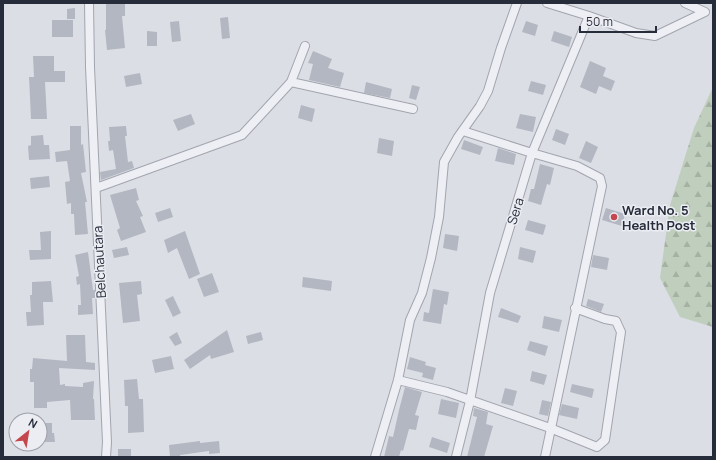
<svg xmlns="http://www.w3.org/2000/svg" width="716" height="460" font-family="Manrope,sans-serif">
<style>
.forest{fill:url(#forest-firs)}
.building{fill:#b3b7c1}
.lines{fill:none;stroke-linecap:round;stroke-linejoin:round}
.minor-casing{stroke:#a2a5ae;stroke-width:10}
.minor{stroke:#eeeff4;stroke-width:8}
.poi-dot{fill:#c5464d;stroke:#ebedf3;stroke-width:1.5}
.labels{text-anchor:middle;stroke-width:3;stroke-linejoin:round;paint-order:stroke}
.poi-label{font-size:13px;font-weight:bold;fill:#272c3a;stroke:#ebedf3;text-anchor:start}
.street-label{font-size:13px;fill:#272c3a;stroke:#ebedf3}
</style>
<defs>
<pattern id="forest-firs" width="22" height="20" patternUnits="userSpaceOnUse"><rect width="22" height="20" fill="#c0cebd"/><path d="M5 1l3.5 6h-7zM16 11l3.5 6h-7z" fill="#a5b1a3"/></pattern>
</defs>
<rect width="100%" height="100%" fill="#dcdee5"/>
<path class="forest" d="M 713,87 L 713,327 L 680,317 L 660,278 L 670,205 L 694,128 Z"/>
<path class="building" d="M 106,3 L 125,3 L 125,16 L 122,16 L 125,48 L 107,50 L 105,30 L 106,30 Z
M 75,8 L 75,19 L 67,19 L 67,9 Z
M 228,17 L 230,38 L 222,39 L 220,18 Z
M 52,20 L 73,20 L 73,37 L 52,37 Z
M 179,21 L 181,41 L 172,42 L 170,22 Z
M 526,21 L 538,25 L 535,36 L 522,32 Z
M 147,31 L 157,32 L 157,46 L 147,46 Z
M 554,31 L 572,37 L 569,47 L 551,41 Z
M 313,51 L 332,59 L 328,68 L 344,73 L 340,87 L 309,80 L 313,64 L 308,63 Z
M 33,56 L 54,56 L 54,71 L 65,71 L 65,82 L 45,82 L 47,119 L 31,119 L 29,77 L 34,77 Z
M 590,61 L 606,68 L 603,76 L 615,81 L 611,91 L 599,86 L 596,94 L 580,87 Z
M 140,73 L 142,84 L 126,87 L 124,76 Z
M 531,81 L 546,85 L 543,95 L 528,91 Z
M 366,82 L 392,89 L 390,98 L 364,93 Z
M 412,85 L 420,87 L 416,100 L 409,98 Z
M 301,105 L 315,109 L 312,122 L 298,118 Z
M 191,114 L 195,124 L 178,131 L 173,120 Z
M 520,114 L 536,117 L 533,132 L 516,128 Z
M 70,126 L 81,126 L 81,145 L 83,144 L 86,172 L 81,173 L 87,202 L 85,202 L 88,234 L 75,235 L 74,214 L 71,214 L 71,203 L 67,204 L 65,182 L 70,181 L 67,161 L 56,162 L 55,152 L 70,150 Z
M 126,126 L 127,136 L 125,136 L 128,162 L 132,161 L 134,168 L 101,180 L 100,172 L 116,169 L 113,150 L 109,151 L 108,141 L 110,141 L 109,127 Z
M 556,129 L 569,134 L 565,145 L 552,140 Z
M 43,135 L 44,145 L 49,145 L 50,159 L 29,160 L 28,146 L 31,145 L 31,136 Z
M 379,138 L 394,141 L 392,156 L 377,153 Z
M 464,140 L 483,147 L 480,155 L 461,149 Z
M 586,141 L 598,147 L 591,163 L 579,158 Z
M 498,148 L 516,154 L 514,165 L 495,161 Z
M 540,164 L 554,168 L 550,185 L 547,184 L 541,205 L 528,201 L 531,189 L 534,189 Z
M 49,176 L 50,187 L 31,189 L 30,178 Z
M 136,188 L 139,200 L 136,201 L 143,216 L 140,217 L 146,232 L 121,241 L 117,230 L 120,228 L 110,195 Z
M 170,208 L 173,217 L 158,222 L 155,213 Z
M 606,208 L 625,214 L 622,226 L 602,220 Z
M 528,220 L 546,225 L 543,235 L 525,230 Z
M 51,231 L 51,259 L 30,260 L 29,250 L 41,250 L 40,232 Z
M 185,231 L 200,274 L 189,279 L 177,248 L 168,253 L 164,240 Z
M 445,234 L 459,236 L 457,251 L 443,248 Z
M 127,247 L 129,255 L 114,258 L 112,250 Z
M 520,247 L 536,251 L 533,263 L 518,259 Z
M 88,252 L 93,290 L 95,290 L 95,298 L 92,298 L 93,314 L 78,315 L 78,305 L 81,305 L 80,284 L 77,285 L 76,277 L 79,276 L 75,255 Z
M 593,255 L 609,258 L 607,270 L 591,267 Z
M 212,273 L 219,292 L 204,297 L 197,279 Z
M 303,277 L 332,281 L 331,291 L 302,287 Z
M 51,281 L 53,302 L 43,302 L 44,325 L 27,326 L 26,312 L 31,312 L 30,295 L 32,295 L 32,282 Z
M 141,281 L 142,294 L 137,295 L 140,321 L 123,323 L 119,283 Z
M 433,289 L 449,292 L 447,305 L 444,304 L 441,324 L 423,321 L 424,312 L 429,313 Z
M 173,296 L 181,313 L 173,317 L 165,300 Z
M 588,299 L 604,304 L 601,312 L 586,306 Z
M 501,308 L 521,316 L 518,323 L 498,317 Z
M 544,316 L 562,320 L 559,332 L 542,328 Z
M 227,330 L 234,352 L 211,359 L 210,355 L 190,369 L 184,360 Z
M 177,332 L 182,343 L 175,346 L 169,337 Z
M 261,332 L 263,340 L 248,344 L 246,336 Z
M 66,335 L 85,335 L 86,362 L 95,363 L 95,370 L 59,368 L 60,385 L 65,384 L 65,386 L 83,387 L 83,383 L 94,381 L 93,399 L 94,399 L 95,420 L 71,420 L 70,400 L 47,402 L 47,408 L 34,408 L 34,382 L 30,382 L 30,369 L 32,369 L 33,358 L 67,361 Z
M 530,341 L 548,346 L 545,356 L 527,350 Z
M 171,356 L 174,369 L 155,373 L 152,360 Z
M 410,357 L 426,362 L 425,365 L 436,368 L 433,380 L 422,377 L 423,373 L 407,369 Z
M 532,371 L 547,375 L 544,385 L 530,381 Z
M 137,379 L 139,399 L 143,399 L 144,432 L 128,433 L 128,406 L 125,406 L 124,380 Z
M 572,384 L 594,389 L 592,398 L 570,392 Z
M 405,387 L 422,392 L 415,415 L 419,416 L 416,430 L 409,429 L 403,451 L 401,450 L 399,457 L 384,457 L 389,436 L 393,437 L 399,410 Z
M 505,388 L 517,391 L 513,406 L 501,403 Z
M 441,399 L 459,403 L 456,418 L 438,414 Z
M 542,400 L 551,402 L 548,416 L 539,414 Z
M 562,404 L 579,408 L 577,419 L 559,415 Z
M 474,408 L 488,412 L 486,424 L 493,426 L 484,457 L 467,457 L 477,417 L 473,416 Z
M 40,423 L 52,423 L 52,433 L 54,433 L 55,442 L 40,442 Z
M 432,437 L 450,443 L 447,453 L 429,447 Z
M 200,441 L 200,443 L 219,441 L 220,453 L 209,454 L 209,451 L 180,455 L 180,457 L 170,457 L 169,445 Z
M 118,449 L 131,449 L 131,457 L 118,457 Z"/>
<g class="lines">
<defs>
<path id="minor" d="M 89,3 L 90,67 L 107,442 L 106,457
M 589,16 L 636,33 L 655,36 L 705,12 L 685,3
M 291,82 L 413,109
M 463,131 L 532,153 L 577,166 L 600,178 L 602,186 L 545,457
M 96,188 L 242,135 L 291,82 L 305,46
M 398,380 L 447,392 L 550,428 L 597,447 L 605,440 L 621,332 L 616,321 L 605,319 L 575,308
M 375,457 L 398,380 L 410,320 L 422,293 L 431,258 L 439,217 L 444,162 L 458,137 L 480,106 L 488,91 L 501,48 L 517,3
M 456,457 L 470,401 L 490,293 L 532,153 L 589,16 L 547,3"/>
</defs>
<use href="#minor" class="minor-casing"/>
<use href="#minor" class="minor"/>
</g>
<circle class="poi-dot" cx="614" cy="217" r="4"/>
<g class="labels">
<g class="poi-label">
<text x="622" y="215">Ward No. 5<tspan x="622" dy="15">Health Post</tspan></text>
</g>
<g class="street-label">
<text transform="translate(515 211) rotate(-73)" y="5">Sera</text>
<text transform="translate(99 262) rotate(-93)" y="5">Belchautara</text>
</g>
</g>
<rect width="716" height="460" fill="none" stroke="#272c3a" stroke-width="8"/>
<g transform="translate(28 432) rotate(30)"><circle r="19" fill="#ebedf3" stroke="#9da0a9"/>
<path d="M0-3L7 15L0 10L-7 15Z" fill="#c5464d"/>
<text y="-6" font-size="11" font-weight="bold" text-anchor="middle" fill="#272c3a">N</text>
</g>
<path d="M580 26v6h76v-6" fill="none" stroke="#272c3a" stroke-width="2"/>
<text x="586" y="26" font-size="12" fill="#272c3a" stroke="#ebedf3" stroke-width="3" paint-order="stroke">50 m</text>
</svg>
